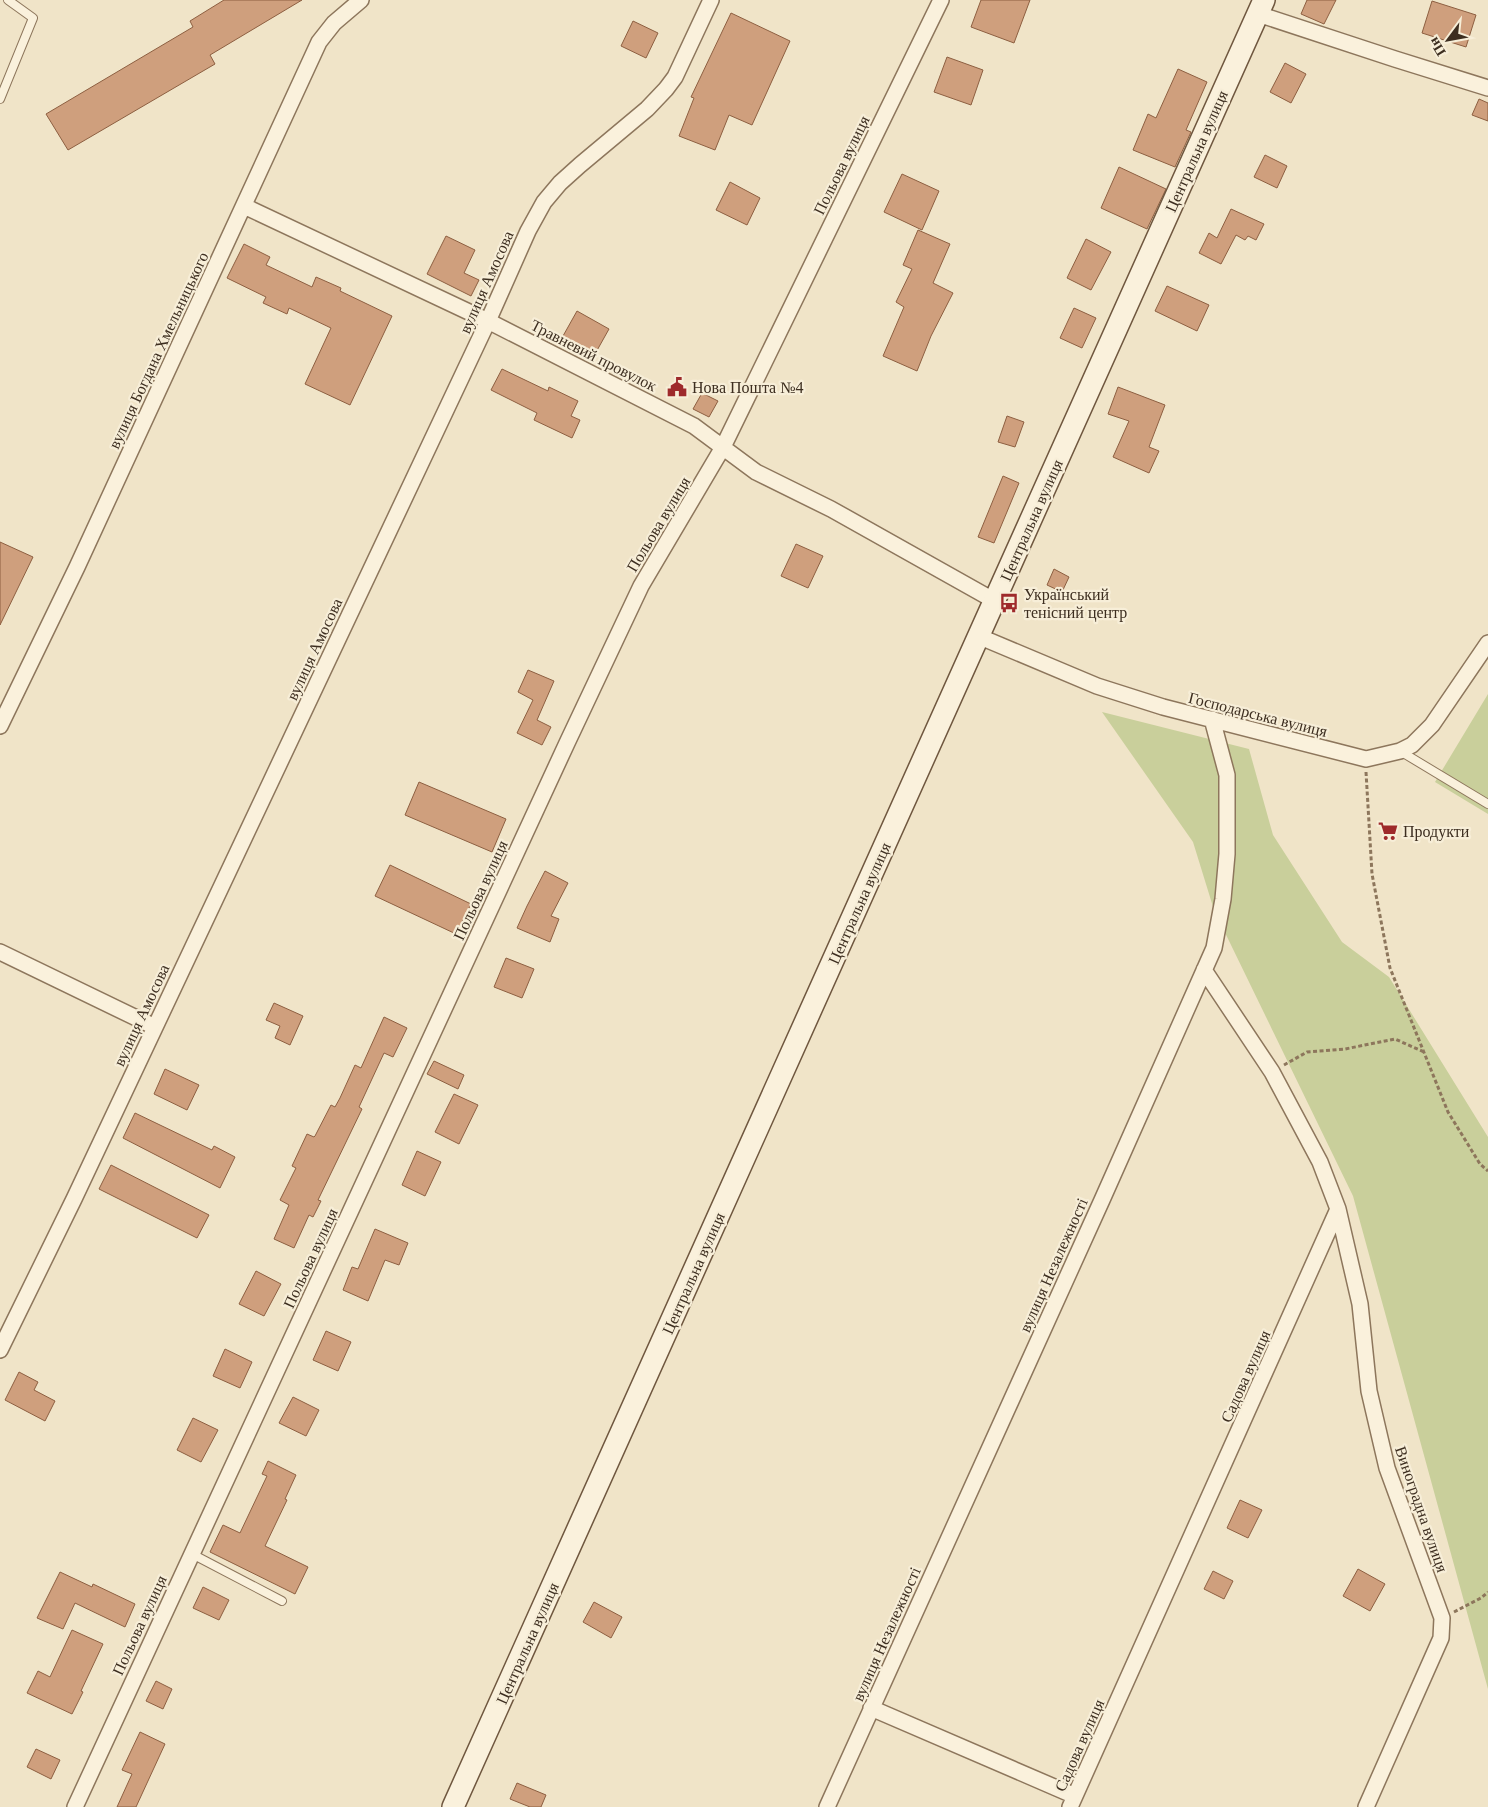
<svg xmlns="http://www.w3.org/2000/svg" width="1488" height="1807" font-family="'Times New Roman',serif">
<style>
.green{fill:#c9cf9b}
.building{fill:#cf9f7d;stroke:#8d5f41}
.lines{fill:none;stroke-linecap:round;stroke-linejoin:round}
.lane-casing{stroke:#8d765c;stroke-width:10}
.street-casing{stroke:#8d765c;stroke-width:18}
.secondary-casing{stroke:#6f573f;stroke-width:24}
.path{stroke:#8d765c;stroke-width:3;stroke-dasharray:4 2.5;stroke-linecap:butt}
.lane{stroke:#faf1dc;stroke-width:8}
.street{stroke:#faf1dc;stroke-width:15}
.secondary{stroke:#faf1dc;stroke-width:21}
.labels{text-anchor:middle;stroke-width:4.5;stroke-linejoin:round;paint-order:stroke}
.street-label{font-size:16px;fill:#3d2e20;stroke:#f7eed8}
.poi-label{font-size:16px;fill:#3d2e20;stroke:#f7eed8;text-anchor:start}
</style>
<rect width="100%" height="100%" fill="#f0e4c8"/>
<path class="green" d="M 1488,694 L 1488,814 L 1435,782 Z
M 1102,712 L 1249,749 L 1273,835 L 1342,942 L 1389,977 L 1488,1137 L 1488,1689 L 1353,1196 L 1214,910 L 1193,842 Z"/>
<path class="building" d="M 224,0 L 302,0 L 210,55 L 215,64 L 68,150 L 46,114 L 193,27 L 190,21 Z
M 981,0 L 1030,0 L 1014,43 L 971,27 Z
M 1307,0 L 1336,0 L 1324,24 L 1301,14 Z
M 1432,1 L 1476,15 L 1466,47 L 1422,33 Z
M 731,13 L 790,41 L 752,125 L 729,115 L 715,150 L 679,136 L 694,98 L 691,97 Z
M 633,21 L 658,33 L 646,58 L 621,46 Z
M 947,57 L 983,70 L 971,105 L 934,92 Z
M 1285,63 L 1306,74 L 1291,103 L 1270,92 Z
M 1178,69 L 1207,82 L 1186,130 L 1191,132 L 1175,167 L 1133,150 L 1148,114 L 1156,118 Z
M 1479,99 L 1488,103 L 1488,121 L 1472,115 Z
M 1265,155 L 1287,166 L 1277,188 L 1254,177 Z
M 1119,167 L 1166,189 L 1147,229 L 1101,208 Z
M 902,174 L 939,191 L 922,230 L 884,212 Z
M 730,182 L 760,198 L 747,225 L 716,210 Z
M 1231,209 L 1264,224 L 1256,240 L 1248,236 L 1245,240 L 1236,235 L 1221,264 L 1199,253 L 1209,233 L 1217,238 Z
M 918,230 L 950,244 L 933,283 L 953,293 L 931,336 L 917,371 L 883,356 L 904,307 L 896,302 L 912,269 L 903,265 Z
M 446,236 L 475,250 L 464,273 L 479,280 L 471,296 L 427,274 Z
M 1086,239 L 1111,252 L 1091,290 L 1067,278 Z
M 244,244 L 270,257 L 266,265 L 312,287 L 316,277 L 341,288 L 340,291 L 392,316 L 350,405 L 305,384 L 331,328 L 289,308 L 287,314 L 263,303 L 266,297 L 227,278 Z
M 1167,286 L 1209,305 L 1197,331 L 1155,311 Z
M 1074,308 L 1096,318 L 1082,348 L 1060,338 Z
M 577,311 L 609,329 L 595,354 L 563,336 Z
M 502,369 L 548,391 L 549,387 L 578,401 L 571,416 L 580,420 L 572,438 L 534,420 L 537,413 L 491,390 Z
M 1118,387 L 1165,405 L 1149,447 L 1159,451 L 1149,473 L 1113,457 L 1129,421 L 1108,414 Z
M 702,393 L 718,401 L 709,417 L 693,409 Z
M 1007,416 L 1024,422 L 1015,447 L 998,442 Z
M 1003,476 L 1019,483 L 994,543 L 978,537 Z
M 0,542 L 33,557 L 0,625 Z
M 796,544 L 823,556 L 808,588 L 781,576 Z
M 1054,569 L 1069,577 L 1062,592 L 1047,585 Z
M 528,670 L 554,681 L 537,720 L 551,727 L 542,745 L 517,733 L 533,700 L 518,692 Z
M 419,782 L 506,819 L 492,852 L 405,815 Z
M 390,865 L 471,904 L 456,934 L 375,896 Z
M 545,871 L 568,883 L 551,916 L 559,919 L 550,942 L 517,928 L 527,906 Z
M 506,958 L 534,969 L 522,998 L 494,987 Z
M 274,1003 L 303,1016 L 290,1045 L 275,1038 L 280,1026 L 266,1020 Z
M 384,1017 L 407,1028 L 393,1057 L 384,1053 L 359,1107 L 362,1109 L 318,1200 L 321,1201 L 313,1217 L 309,1215 L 294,1248 L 274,1239 L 289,1205 L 280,1200 L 296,1168 L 292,1166 L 307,1134 L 314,1137 L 315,1136 L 331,1105 L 335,1107 L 340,1098 L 355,1065 L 361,1068 Z
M 434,1061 L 464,1075 L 458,1089 L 427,1074 Z
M 165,1069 L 199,1085 L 187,1110 L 154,1094 Z
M 454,1094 L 478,1105 L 459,1144 L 435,1132 Z
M 135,1113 L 212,1150 L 214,1146 L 235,1157 L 220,1188 L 123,1138 Z
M 417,1151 L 441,1162 L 425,1196 L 402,1185 Z
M 111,1165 L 209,1215 L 197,1238 L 99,1189 Z
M 375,1229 L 408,1243 L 399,1265 L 385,1260 L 368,1301 L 343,1290 L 352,1267 L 358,1269 Z
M 256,1271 L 281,1284 L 264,1316 L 239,1304 Z
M 326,1331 L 351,1342 L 338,1371 L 313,1360 Z
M 225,1349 L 252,1362 L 240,1388 L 213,1376 Z
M 19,1372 L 38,1382 L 34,1390 L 55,1401 L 45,1421 L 5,1400 Z
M 293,1397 L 319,1410 L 306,1436 L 279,1423 Z
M 193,1418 L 218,1430 L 201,1462 L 177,1450 Z
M 268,1461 L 296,1475 L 285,1499 L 287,1500 L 265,1546 L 308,1567 L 295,1594 L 210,1552 L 223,1525 L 240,1533 L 267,1476 L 262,1474 Z
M 1240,1500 L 1262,1510 L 1248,1538 L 1227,1528 Z
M 1358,1569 L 1385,1584 L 1370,1611 L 1343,1596 Z
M 1213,1571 L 1233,1581 L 1224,1599 L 1204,1589 Z
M 60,1572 L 92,1587 L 93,1584 L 135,1604 L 125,1627 L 75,1603 L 63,1629 L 37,1618 Z
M 203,1587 L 229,1600 L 219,1620 L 193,1608 Z
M 594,1602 L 622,1617 L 611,1638 L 583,1622 Z
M 72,1630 L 103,1644 L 81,1691 L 83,1692 L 72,1714 L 27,1693 L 38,1671 L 50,1677 Z
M 156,1681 L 172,1689 L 163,1709 L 146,1701 Z
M 140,1732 L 165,1744 L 136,1807 L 117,1807 L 132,1774 L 122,1770 Z
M 36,1749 L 60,1760 L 51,1779 L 27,1767 Z
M 517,1783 L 546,1795 L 541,1807 L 530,1807 L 510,1799 Z"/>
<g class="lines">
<defs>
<path id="lane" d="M 0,99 L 33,18 L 8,0
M 1400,751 L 1488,804
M 192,1554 L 282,1601"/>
<path id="street" d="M 1258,14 L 1395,59 L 1488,88
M 244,206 L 488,321 L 694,426 L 756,472 L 831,509 L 995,601
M 978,636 L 1097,686 L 1163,707 L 1366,759 L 1400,751 L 1412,745 L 1432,725 L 1488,643
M 0,726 L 77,567 L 319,42 L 334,23 L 361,0
M 0,952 L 155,1027
M 1338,1209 L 1360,1304 L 1369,1391 L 1387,1468 L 1442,1618 L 1441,1638 L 1366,1807
M 0,1350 L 74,1199 L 488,321 L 528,231 L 544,202 L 560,183 L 580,165 L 647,109 L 666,89 L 675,77 L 711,0
M 871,1708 L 1075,1796
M 75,1807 L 567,743 L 641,586 L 723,447 L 941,0
M 827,1807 L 1102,1200 L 1214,948 L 1223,899 L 1227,854 L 1227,775 L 1212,719
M 1070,1807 L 1338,1209 L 1320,1162 L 1272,1072 L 1204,970"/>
<path id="secondary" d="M 453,1807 L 1264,0"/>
</defs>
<use href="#lane" class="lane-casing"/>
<use href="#street" class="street-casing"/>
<use href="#secondary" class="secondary-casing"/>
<path class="path" d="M 1366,772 L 1372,874 L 1390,968 L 1448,1112 L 1480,1164 L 1488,1171
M 1284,1065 L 1307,1052 L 1345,1049 L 1395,1039 L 1424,1052
M 1454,1612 L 1481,1598 L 1488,1592"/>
<use href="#lane" class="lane"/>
<use href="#street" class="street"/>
<use href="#secondary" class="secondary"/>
</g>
<defs>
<symbol id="civic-bare" viewBox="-9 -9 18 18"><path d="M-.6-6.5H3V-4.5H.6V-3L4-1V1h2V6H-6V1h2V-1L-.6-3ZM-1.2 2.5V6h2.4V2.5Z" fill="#9e2a2b" stroke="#f7eed8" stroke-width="2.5" paint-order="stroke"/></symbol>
<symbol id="bus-bare" viewBox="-9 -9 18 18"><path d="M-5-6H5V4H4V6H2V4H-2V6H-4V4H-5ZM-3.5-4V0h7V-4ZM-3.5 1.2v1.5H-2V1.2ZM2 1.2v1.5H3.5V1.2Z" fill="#9e2a2b" stroke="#f7eed8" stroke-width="2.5" paint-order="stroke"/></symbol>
<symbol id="supermarket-bare" viewBox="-9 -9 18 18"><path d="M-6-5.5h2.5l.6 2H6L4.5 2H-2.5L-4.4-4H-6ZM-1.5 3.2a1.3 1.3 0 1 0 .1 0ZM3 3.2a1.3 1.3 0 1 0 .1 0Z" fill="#9e2a2b" stroke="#f7eed8" stroke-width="2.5" paint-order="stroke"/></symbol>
</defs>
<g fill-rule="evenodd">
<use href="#civic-bare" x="663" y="373" width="28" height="28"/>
<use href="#bus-bare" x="995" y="589" width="28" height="28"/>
<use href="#supermarket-bare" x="1374" y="817" width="28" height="28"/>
</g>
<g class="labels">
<g class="street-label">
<text transform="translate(1196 151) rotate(-66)" y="6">Центральна вулиця</text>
<text transform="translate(841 165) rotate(-64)" y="6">Польова вулиця</text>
<text transform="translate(486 282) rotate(-66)" y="6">вулиця Амосова</text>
<text transform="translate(158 350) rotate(-65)" y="6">вулиця Богдана Хмельницького</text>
<text transform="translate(594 355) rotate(27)" y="6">Травневий провулок</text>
<text transform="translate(1031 520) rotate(-66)" y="6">Центральна вулиця</text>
<text transform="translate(658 524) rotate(-59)" y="6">Польова вулиця</text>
<text transform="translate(314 649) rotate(-65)" y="6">вулиця Амосова</text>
<text transform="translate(1258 714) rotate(14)" y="6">Господарська вулиця</text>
<text transform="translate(480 890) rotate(-65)" y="6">Польова вулиця</text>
<text transform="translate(859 903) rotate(-66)" y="6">Центральна вулиця</text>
<text transform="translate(141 1015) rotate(-65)" y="6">вулиця Амосова</text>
<text transform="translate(310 1258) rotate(-65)" y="6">Польова вулиця</text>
<text transform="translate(1053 1265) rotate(-66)" y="6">вулиця Незалежності</text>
<text transform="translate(693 1273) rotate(-66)" y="6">Центральна вулиця</text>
<text transform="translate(1245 1376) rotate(-66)" y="6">Садова вулиця</text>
<text transform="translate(1422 1509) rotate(71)" y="6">Виноградна вулиця</text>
<text transform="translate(139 1625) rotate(-65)" y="6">Польова вулиця</text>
<text transform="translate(886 1634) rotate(-66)" y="6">вулиця Незалежності</text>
<text transform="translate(527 1643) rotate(-66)" y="6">Центральна вулиця</text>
<text transform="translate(1079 1745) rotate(-66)" y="6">Садова вулиця</text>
</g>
<g class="poi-label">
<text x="692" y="393">Нова Пошта №4</text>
<text x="1024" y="600">Український<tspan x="1024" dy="18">тенісний центр</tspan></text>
<text x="1403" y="837">Продукти</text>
</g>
</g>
<g transform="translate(1448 40) rotate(238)" stroke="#f7eed8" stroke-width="4" paint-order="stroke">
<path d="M0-4L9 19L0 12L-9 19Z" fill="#3d2e20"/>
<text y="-8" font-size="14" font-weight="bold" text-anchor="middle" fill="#3d2e20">Пн</text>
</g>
</svg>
